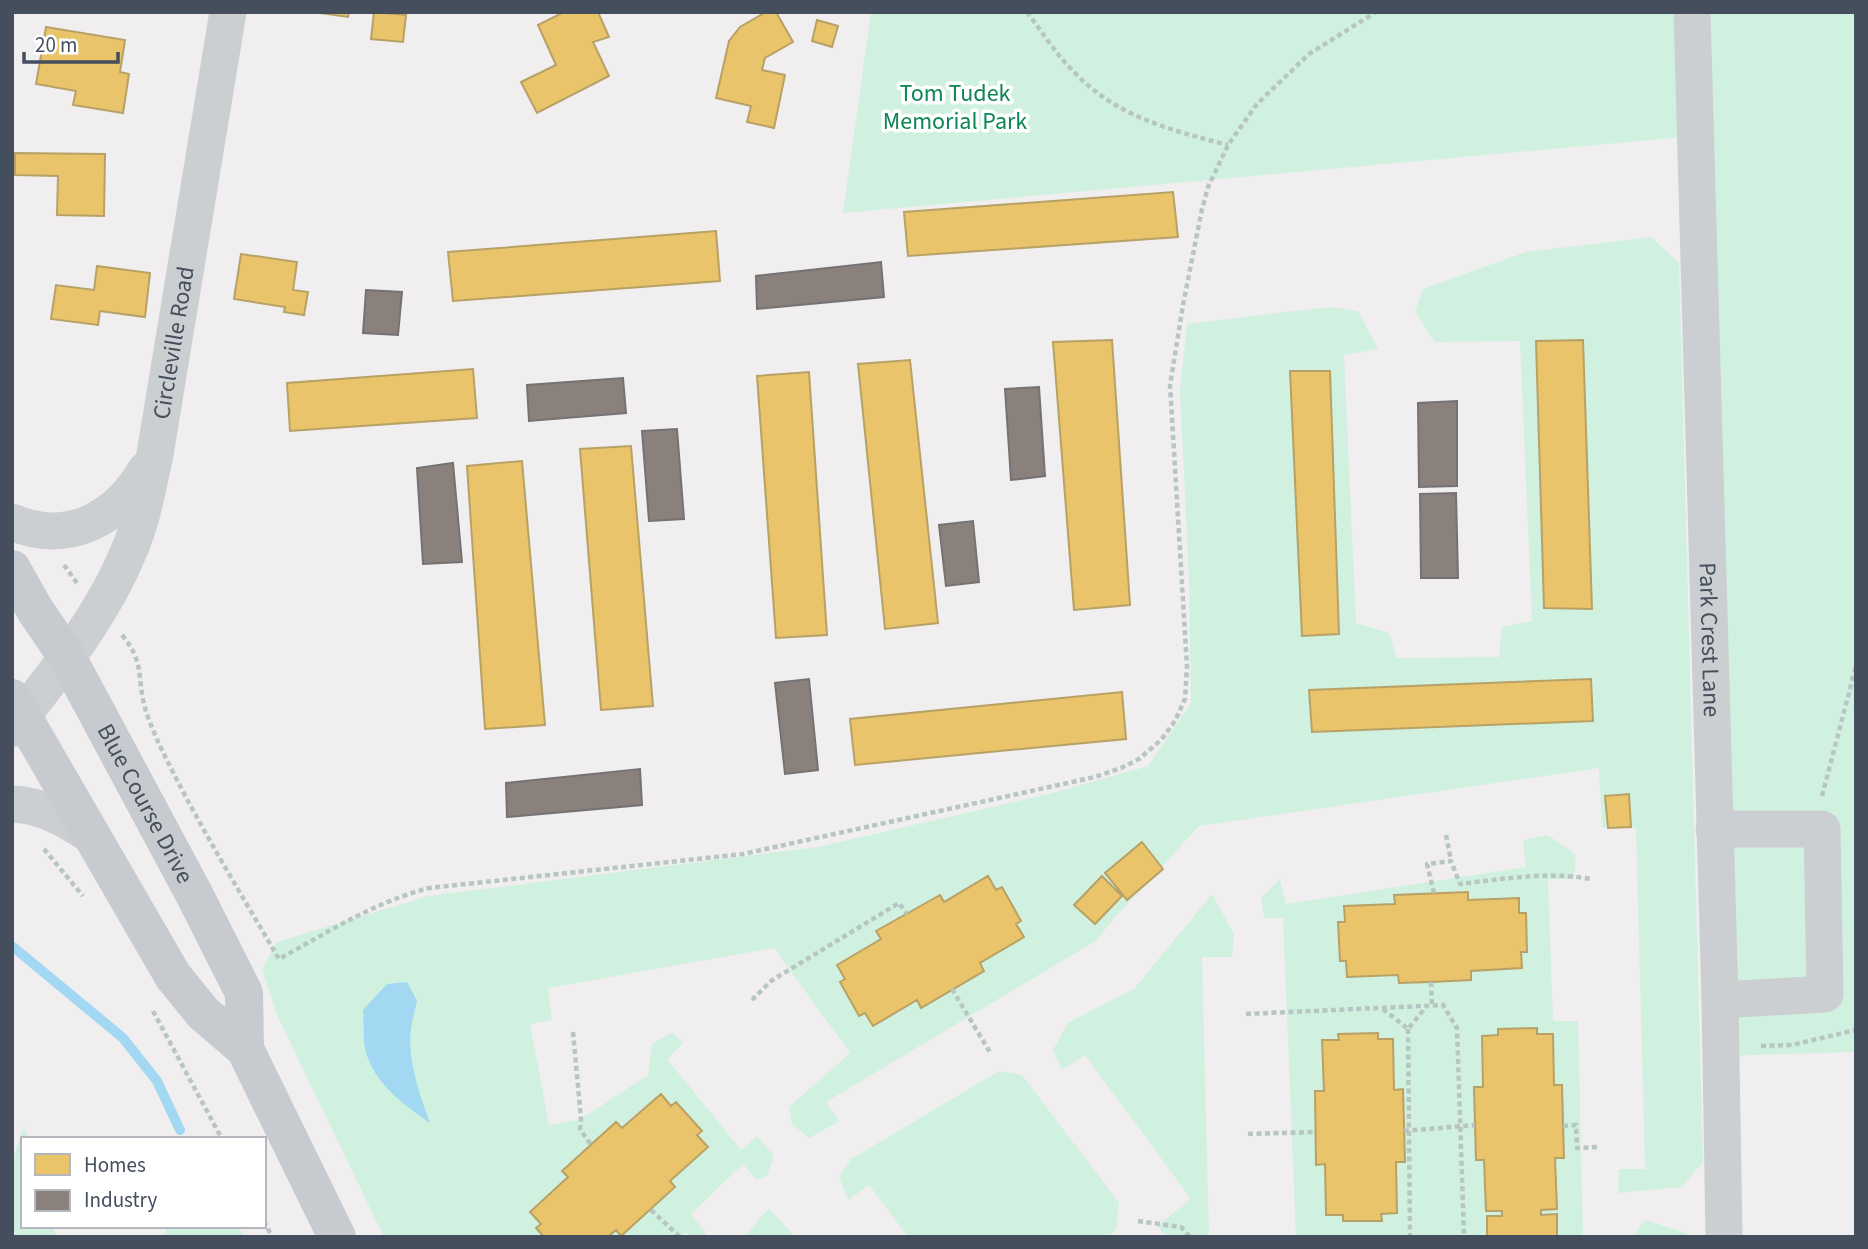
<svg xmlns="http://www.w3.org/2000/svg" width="1868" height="1249" font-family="'Source Sans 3',sans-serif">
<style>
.green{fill:#d1f1e0}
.water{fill:#a2d8f2}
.homes{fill:#e9c46a;stroke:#b8a166;stroke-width:2}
.industry{fill:#8a817c;stroke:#757273;stroke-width:2}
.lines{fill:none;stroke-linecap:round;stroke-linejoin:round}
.stream{stroke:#a2d8f2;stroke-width:10}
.path{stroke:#b7c5c3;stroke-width:4.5;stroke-dasharray:5 3.5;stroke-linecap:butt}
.minor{stroke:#cccfd2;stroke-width:37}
.major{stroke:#c7cacf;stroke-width:38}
.labels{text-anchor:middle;stroke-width:7;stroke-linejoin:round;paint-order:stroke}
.park-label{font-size:24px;fill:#0e8556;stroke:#fff}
.street-label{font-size:24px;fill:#444e5d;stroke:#fff}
</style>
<rect width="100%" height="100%" fill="#f0eeee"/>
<path class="green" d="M 871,12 L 1856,12 L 1856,1052 L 1721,1056 L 1695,136 L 843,213 Z
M 1651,237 L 1679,263 L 1703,1162 L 1682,1187 L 1618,1193 L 1619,1169 L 1645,1169 L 1636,828 L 1602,827 L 1599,768 L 1199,826 L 1110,923 L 1097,940 L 826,1102 L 840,1121 L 809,1138 L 792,1124 L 789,1107 L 850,1053 L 774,948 L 548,988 L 552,1020 L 530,1024 L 549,1125 L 581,1119 L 648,1075 L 652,1044 L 673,1032 L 683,1043 L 667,1059 L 741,1150 L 757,1136 L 774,1156 L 767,1176 L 757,1180 L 743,1164 L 691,1214 L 708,1237 L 692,1237 L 685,1232 L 682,1237 L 384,1237 L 277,1015 L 262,969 L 277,942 L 428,896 L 818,847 L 1053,793 L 1148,766 L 1191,703 L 1189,579 L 1180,391 L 1187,324 L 1329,307 L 1358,311 L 1378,349 L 1344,355 L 1356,623 L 1389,633 L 1397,658 L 1499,657 L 1502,627 L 1532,621 L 1520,341 L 1435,342 L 1415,312 L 1423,289 L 1526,252 Z
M 1548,835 L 1576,855 L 1574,879 L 1548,879 L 1553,1021 L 1578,1021 L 1583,1237 L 1296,1237 L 1283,918 L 1264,918 L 1261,898 L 1280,879 L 1286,904 L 1526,867 L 1523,840 Z
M 1212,894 L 1234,934 L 1232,957 L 1202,957 L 1209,1237 L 1167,1237 L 1157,1226 L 1191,1199 L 1085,1055 L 1062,1070 L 1053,1050 L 1068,1023 L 1134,989 Z
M 999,1071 L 1022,1075 L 1119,1203 L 1116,1230 L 1107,1237 L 908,1237 L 869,1185 L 848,1200 L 839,1177 L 851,1159 Z
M 24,1126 L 28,1139 L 23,1139 L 23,1226 L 53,1226 L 56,1237 L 12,1237 L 12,1162 Z
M 769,1208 L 795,1237 L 744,1237 Z
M 1645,1220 L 1686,1233 L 1689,1237 L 1632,1237 Z
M 167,1226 L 238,1226 L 244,1237 L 164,1237 Z"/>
<path class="water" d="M 407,982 L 417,1001 C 415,1010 412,1020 411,1029 C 407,1060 420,1095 430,1123 C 403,1104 374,1084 365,1049 C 363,1037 364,1023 363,1010 L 387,984 Z"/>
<path class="homes" d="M 313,12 L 349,12 L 348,17 Z
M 374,12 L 406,15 L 403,42 L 371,39 Z
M 564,12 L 598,12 L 609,37 L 593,42 L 609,76 L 537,113 L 521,82 L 556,65 L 538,25 Z
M 766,12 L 776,12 L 793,42 L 765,58 L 762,70 L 785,75 L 774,128 L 747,122 L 751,106 L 716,98 L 729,41 L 740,27 Z
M 817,20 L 838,26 L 832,47 L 812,41 Z
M 46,27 L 125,40 L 120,72 L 129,74 L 123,113 L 73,105 L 76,91 L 36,84 Z
M 15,153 L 105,154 L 104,216 L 57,215 L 58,176 L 15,175 Z
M 1173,192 L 1178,237 L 908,256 L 904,212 Z
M 716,231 L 720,281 L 453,301 L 448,252 Z
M 241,254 L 297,262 L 293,290 L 308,292 L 304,315 L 284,312 L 285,307 L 234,299 Z
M 97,266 L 150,273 L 145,317 L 100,311 L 98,325 L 51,319 L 56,285 L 94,290 Z
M 1112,340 L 1130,605 L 1074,610 L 1053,342 Z
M 1583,340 L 1592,609 L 1544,608 L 1536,341 Z
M 910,360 L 938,623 L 885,629 L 858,364 Z
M 473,369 L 477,418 L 290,431 L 287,383 Z
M 1290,371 L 1330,371 L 1339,634 L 1302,636 Z
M 809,372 L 827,635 L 776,638 L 757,376 Z
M 631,446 L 653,706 L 601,710 L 580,449 Z
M 522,461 L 545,725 L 485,729 L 467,466 Z
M 1591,679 L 1593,721 L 1312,732 L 1309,690 Z
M 1122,692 L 1126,739 L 855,765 L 850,719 Z
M 1629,794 L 1631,827 L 1608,828 L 1605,796 Z
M 1142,842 L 1163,869 L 1127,900 L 1105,873 Z
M 988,876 L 996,890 L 1002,887 L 1021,921 L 1016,924 L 1024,937 L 980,963 L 984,971 L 921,1008 L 917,1000 L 873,1026 L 865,1013 L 859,1016 L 840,982 L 845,979 L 837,965 L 881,939 L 876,931 L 940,895 L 944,902 Z
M 1102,876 L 1122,896 L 1095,924 L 1074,905 Z
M 1468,892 L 1468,900 L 1519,898 L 1519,913 L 1526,913 L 1527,952 L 1521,952 L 1522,968 L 1471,971 L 1471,980 L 1431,982 L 1399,983 L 1398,975 L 1347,977 L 1346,961 L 1340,961 L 1338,922 L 1345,922 L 1344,906 L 1395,904 L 1394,895 Z
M 1537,1028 L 1537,1034 L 1553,1034 L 1554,1085 L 1562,1085 L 1564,1158 L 1555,1158 L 1557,1209 L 1541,1210 L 1541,1215 L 1557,1214 L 1557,1237 L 1487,1237 L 1487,1216 L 1502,1216 L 1502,1211 L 1486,1211 L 1484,1160 L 1476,1160 L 1474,1087 L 1483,1087 L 1482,1036 L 1498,1035 L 1498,1029 Z
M 1378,1033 L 1378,1039 L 1393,1039 L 1394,1090 L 1403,1089 L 1405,1162 L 1396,1162 L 1397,1213 L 1381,1214 L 1382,1221 L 1343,1221 L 1343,1215 L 1326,1215 L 1325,1164 L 1316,1165 L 1315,1091 L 1324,1091 L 1322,1040 L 1339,1040 L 1338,1034 Z
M 661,1094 L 671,1106 L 676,1102 L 702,1131 L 697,1135 L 708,1147 L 670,1181 L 675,1187 L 621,1236 L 616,1230 L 608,1237 L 544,1237 L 536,1228 L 541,1224 L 530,1212 L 568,1177 L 562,1171 L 616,1122 L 622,1128 Z"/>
<path class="industry" d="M 881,262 L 884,297 L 757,309 L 756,276 Z
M 366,290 L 402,292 L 398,335 L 363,333 Z
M 623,378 L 626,413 L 529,421 L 527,385 Z
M 1039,387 L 1045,476 L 1011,480 L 1005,389 Z
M 1457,401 L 1457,486 L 1419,487 L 1418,403 Z
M 677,429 L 684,519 L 649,521 L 642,431 Z
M 453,463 L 462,562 L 423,564 L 417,468 Z
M 1456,493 L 1458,578 L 1421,578 L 1420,494 Z
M 973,521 L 979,582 L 946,586 L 939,525 Z
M 809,679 L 818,770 L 785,774 L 775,683 Z
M 640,769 L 642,805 L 507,817 L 506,783 Z"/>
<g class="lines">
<path class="stream" d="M 12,946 L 123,1038 L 157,1081 L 180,1130"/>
<path class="path" d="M 1027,12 C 1042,32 1056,54 1074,72 C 1117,117 1170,130 1228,145
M 64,565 L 77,583
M 122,635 C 144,662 137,673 144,704 C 147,717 154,732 159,744 C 194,817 238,889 279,959 C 328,932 375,902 429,888 L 743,854 L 1095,777 L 1121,768 L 1139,759 L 1161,740 L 1175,721 L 1185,699 L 1187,667 L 1170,385 L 1183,305 L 1202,209 L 1208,187 L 1228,145 L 1257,104 L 1309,54 L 1376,12
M 1822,796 L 1856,666
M 1446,835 L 1451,861
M 44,849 L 83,896
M 1434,893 L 1427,864 L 1451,861 L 1460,884 C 1503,879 1548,871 1591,879
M 1431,982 L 1432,1006
M 952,989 L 991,1054
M 752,1000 L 771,981 L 899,903 L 907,914
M 1383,1009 L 1408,1029 L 1426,1007
M 153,1011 L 222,1139
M 1246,1014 L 1443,1005 L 1457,1028 L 1464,1237
M 1408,1029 L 1410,1237
M 573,1032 L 581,1119 L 580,1129 L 591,1145
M 1761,1046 L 1792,1045 L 1856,1030
M 1563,1126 L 1576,1125 L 1577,1148 L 1597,1147
M 1404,1131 L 1475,1125
M 1248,1134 L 1316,1132
M 651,1210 L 680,1237
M 264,1221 L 272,1237
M 1138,1221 L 1181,1227 L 1190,1237"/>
<g class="minor">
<path id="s1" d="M 1692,12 L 1720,1000 L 1724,1237"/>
<path d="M 12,522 C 68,546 117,519 146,470"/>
<path id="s2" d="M 12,729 C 55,674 101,618 128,553 C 142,522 148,487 155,454 L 228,12"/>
<path d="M 12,804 C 43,805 67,820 92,836"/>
<path d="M 1714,829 L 1822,829 L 1825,994 L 1720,1000"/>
</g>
<g class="major">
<path id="s3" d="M 12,569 L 35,610 L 67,657 L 193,892 L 244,993 L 245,1049"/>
<path d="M 12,698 L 173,976 L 203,1013 L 245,1049 L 337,1237"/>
</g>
</g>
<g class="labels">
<g class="park-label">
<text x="955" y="101">Tom Tudek<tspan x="955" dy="28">Memorial Park</tspan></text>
</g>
<g class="street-label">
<text dy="8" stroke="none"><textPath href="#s2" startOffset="427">Circleville Road</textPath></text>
<text dy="8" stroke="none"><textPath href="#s1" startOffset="628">Park Crest Lane</textPath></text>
<text dy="8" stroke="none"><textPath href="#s3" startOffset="270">Blue Course Drive</textPath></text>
</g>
</g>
<rect width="1868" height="1249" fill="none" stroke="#444e5d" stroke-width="28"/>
<rect x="21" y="1137" width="245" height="91" fill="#ffffff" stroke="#b4b8be" stroke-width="2"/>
<rect x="35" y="1154" width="35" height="21" fill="#e9c46a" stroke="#b4b8be" stroke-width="2"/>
<text x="84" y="1172" font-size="21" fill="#444e5d">Homes</text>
<rect x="35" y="1190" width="35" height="21" fill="#8a817c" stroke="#b4b8be" stroke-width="2"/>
<text x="84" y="1207" font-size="21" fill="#444e5d">Industry</text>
<path d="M24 52v10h94v-10" fill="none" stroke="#444e5d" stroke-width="3.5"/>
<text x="35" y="52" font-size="21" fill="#444e5d" stroke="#ffffff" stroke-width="5" paint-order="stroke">20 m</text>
</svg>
